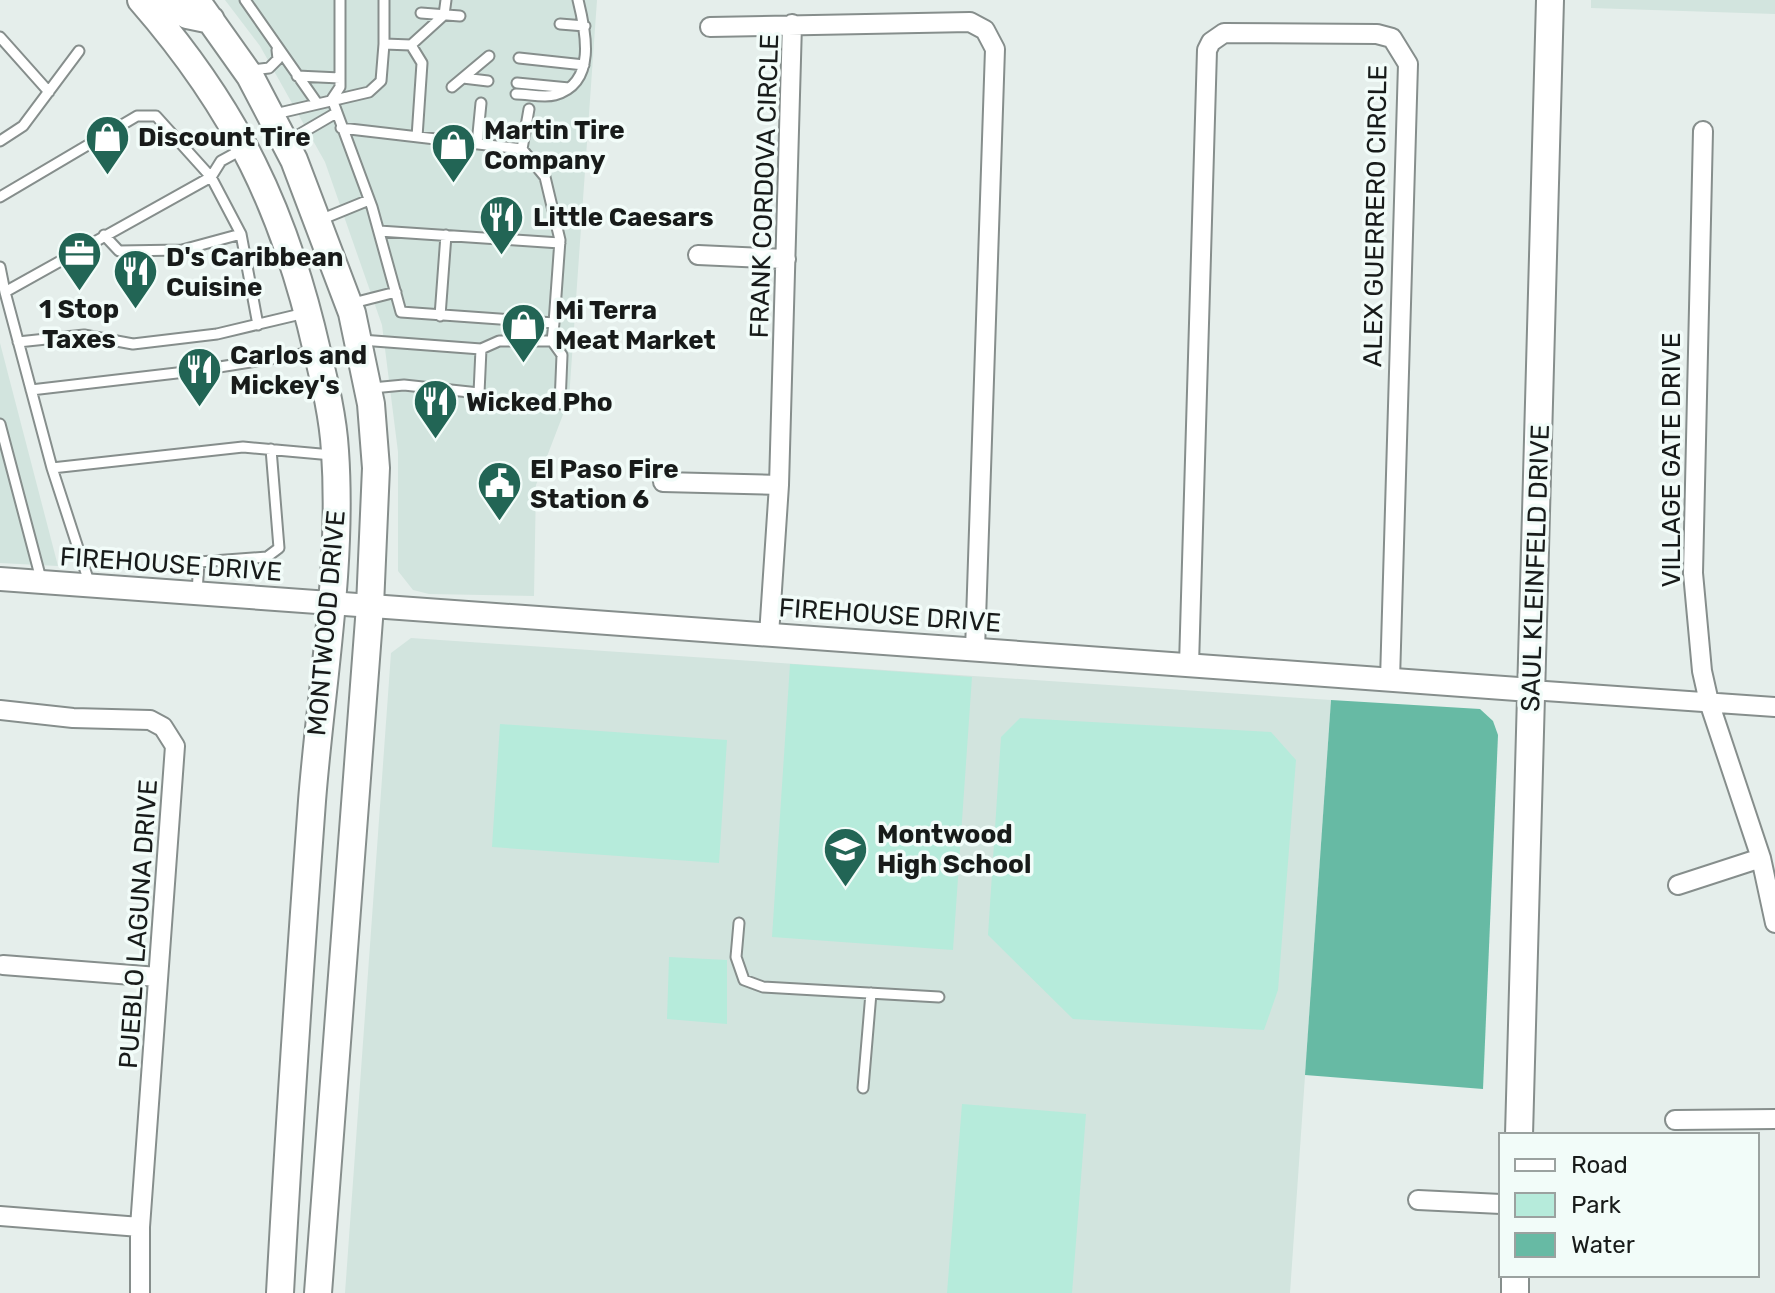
<svg xmlns="http://www.w3.org/2000/svg" width="1775" height="1293" font-family="Rubik,sans-serif">
<style>
.built{fill:#d2e4de}
.green{fill:#b6ebdb}
.water{fill:#67baa4}
.lines{fill:none;stroke-linecap:round;stroke-linejoin:round}
.service-casing{stroke:#868e8c;stroke-width:13}
.minor-casing{stroke:#868e8c;stroke-width:22}
.tertiary-casing{stroke:#868e8c;stroke-width:26}
.secondary-casing{stroke:#868e8c;stroke-width:30}
.service{stroke:#fff;stroke-width:9}
.minor{stroke:#fff;stroke-width:18}
.tertiary{stroke:#fff;stroke-width:22}
.secondary{stroke:#fff;stroke-width:26}
.labels{text-anchor:middle;stroke-width:7;stroke-linejoin:round;paint-order:stroke}
.poi-label{font-size:26px;font-weight:bold;fill:#181b1a;stroke:#f2fcf9;text-anchor:start}
.street-label{font-size:26px;fill:#181b1a;stroke:#f2fcf9}
</style>
<rect width="100%" height="100%" fill="#e5eeeb"/>
<path class="built" d="M 225,0 L 597,0 L 569,399 L 536,485 L 534,596 L 429,594 L 413,590 L 398,571 L 398,452 L 382,325 L 325,162 L 260,46 Z
M 1591,0 L 1775,0 L 1775,14 L 1591,8 Z
M 0,343 L 58,566 L 0,563 Z
M 411,638 L 1331,700 L 1290,1293 L 345,1293 L 391,653 Z"/>
<path class="green" d="M 790,664 L 972,677 L 953,950 L 772,937 Z
M 1020,718 L 1271,732 L 1296,760 L 1278,990 L 1264,1030 L 1073,1019 L 988,935 L 1001,737 Z
M 500,724 L 727,740 L 719,863 L 492,847 Z
M 669,957 L 727,960 L 727,1024 L 667,1019 Z
M 962,1104 L 1086,1114 L 1072,1293 L 947,1293 Z"/>
<path class="water" d="M 1331,700 L 1480,709 L 1493,721 L 1498,735 L 1483,1089 L 1305,1075 Z"/>
<g class="lines">
<defs>
<path id="service" d="M 245,0 L 317,103
M 421,13 L 460,16
M 560,24 L 585,26
M 0,37 L 49,92
M 384,44 L 384,0
M 411,45 L 444,15 L 446,0
M 519,58 L 584,65
M 251,70 L 269,68 L 278,59 L 277,50
M 297,76 L 340,78
M 463,78 L 488,81
M 517,83 L 569,88
M 452,87 L 489,56
M 516,94 C 528,94 544,98 555,95 C 597,83 586,32 578,0
M 332,99 L 372,207 L 401,312 L 554,323 L 552,341 L 499,341 L 481,349
M 332,99 L 340,87 L 340,0
M 275,114 L 369,92 L 381,81 L 384,44 L 411,45 L 422,63 L 417,137
M 341,128 L 522,149 L 545,177 L 560,240 L 554,323
M 0,141 L 23,126 L 79,51
M 288,141 L 336,113
M 477,144 L 481,103
M 522,149 L 529,109
M 0,197 L 137,116 L 156,116 L 211,177 L 241,234 L 182,250 L 119,251 L 104,235
M 320,220 L 369,200
M 379,231 L 560,243
M 241,234 L 258,325
M 0,267 L 5,292
M 353,303 L 396,292
M 440,316 L 446,235
M 361,340 L 481,349 L 479,393 L 404,385 L 372,388
M 552,341 L 562,355 L 560,404
M 18,342 L 84,335 L 133,344 L 217,334 L 305,313
M 31,390 L 194,371 L 314,352
M 0,424 L 41,579
M 52,468 L 243,447 L 332,455
M 90,585 L 52,468 L 5,292 L 211,177 L 221,161 L 243,149
M 197,592 L 199,562 L 267,557 L 279,548 L 271,449
M 739,923 L 736,957 L 744,980 L 763,987 L 939,997
M 863,1088 L 871,993"/>
<path id="minor" d="M 710,27 L 970,22 L 985,30 L 995,49 L 975,650
M 1703,131 L 1693,573 L 1702,671 L 1709,702 L 1761,858 L 1775,923
M 698,255 L 786,259
M 663,482 L 779,485
M 769,635 L 779,485 L 792,24
M 1189,665 L 1207,50 L 1211,42 L 1224,33 L 1377,34 L 1392,38 L 1408,64 L 1390,680
M 1531,690 L 1775,707
M 0,710 L 73,718 L 150,720 L 163,727 L 175,746 L 140,1227 L 140,1293
M 1678,885 L 1761,858
M 3,965 L 158,977
M 1675,1120 L 1775,1119
M 1418,1200 L 1501,1204
M 0,1216 L 140,1227"/>
<path id="tertiary" d="M 0,579 L 1531,690"/>
<path id="secondary" d="M 141,0 C 236,109 285,210 317,351 C 325,384 333,417 335,451 C 343,567 321,686 312,801 C 300,965 289,1129 280,1293
M 168,0 L 187,15 L 211,20
M 196,0 L 250,76 L 294,160 L 352,313 L 371,404 L 376,468 L 370,606 L 318,1293
M 1519,1135 L 1550,0
M 1515,1293 L 1515,1275"/>
</defs>
<use href="#service" class="service-casing"/>
<use href="#minor" class="minor-casing"/>
<use href="#tertiary" class="tertiary-casing"/>
<use href="#secondary" class="secondary-casing"/>
<use href="#service" class="service"/>
<use href="#minor" class="minor"/>
<use href="#tertiary" class="tertiary"/>
<use href="#secondary" class="secondary"/>
</g>
<defs>
<symbol id="shop-pin" viewBox="-11 -11 22 30"><path d="M0 17L-7.5 6A9.5 9.5 0 1 1 7.5 6Z" fill="#226555" stroke="#f2fcf9"/><path d="M-5-2.5h2.3a2.7 3.5 0 0 1 5.4 0H5L5.5 6h-11ZM-1.5-2.5h3a1.5 2.3 0 0 0-3 0Z" fill="#fff"/></symbol>
<symbol id="restaurant-pin" viewBox="-11 -11 22 30"><path d="M0 17L-7.5 6A9.5 9.5 0 1 1 7.5 6Z" fill="#226555" stroke="#f2fcf9"/><path d="M-5-6h1v4h1v-4h1v4h1v-4h1v5L-1.5 .5V6h-2V.5L-5-1ZM5-6V6H3V1.5H1.5Q1.5-4 5-6Z" fill="#fff"/></symbol>
<symbol id="office-pin" viewBox="-11 -11 22 30"><path d="M0 17L-7.5 6A9.5 9.5 0 1 1 7.5 6Z" fill="#226555" stroke="#f2fcf9"/><path d="M-6-3h4V-5.5h4V-3h4V5H-6ZM-1-4.5V-3h2v-1.5ZM-6 0V1H6V0Z" fill="#fff"/></symbol>
<symbol id="civic-pin" viewBox="-11 -11 22 30"><path d="M0 17L-7.5 6A9.5 9.5 0 1 1 7.5 6Z" fill="#226555" stroke="#f2fcf9"/><path d="M-.6-6.5H3V-4.5H.6V-3L4-1V1h2V6H-6V1h2V-1L-.6-3ZM-1.2 2.5V6h2.4V2.5Z" fill="#fff"/></symbol>
<symbol id="school-pin" viewBox="-11 -11 22 30"><path d="M0 17L-7.5 6A9.5 9.5 0 1 1 7.5 6Z" fill="#226555" stroke="#f2fcf9"/><path d="M0-5L7-2L0 1L-7-2ZM-4 1L0 2.5L4 1V4Q0 6-4 4Z" fill="#fff"/></symbol>
</defs>
<g fill-rule="evenodd">
<use href="#shop-pin" x="82" y="112" width="51" height="69"/>
<use href="#shop-pin" x="428" y="120" width="51" height="69"/>
<use href="#restaurant-pin" x="476" y="192" width="51" height="69"/>
<use href="#office-pin" x="54" y="228" width="51" height="69"/>
<use href="#restaurant-pin" x="110" y="246" width="51" height="69"/>
<use href="#shop-pin" x="498" y="300" width="51" height="69"/>
<use href="#restaurant-pin" x="174" y="344" width="51" height="69"/>
<use href="#restaurant-pin" x="410" y="376" width="51" height="69"/>
<use href="#civic-pin" x="474" y="458" width="51" height="69"/>
<use href="#school-pin" x="820" y="824" width="51" height="69"/>
</g>
<g class="labels">
<g class="poi-label">
<text x="484" y="139">Martin Tire<tspan x="484" dy="30">Company</tspan></text>
<text x="138" y="146">Discount Tire</text>
<text x="533" y="226">Little Caesars</text>
<text x="166" y="266">D's Caribbean<tspan x="166" dy="30">Cuisine</tspan></text>
<text x="79" y="318" text-anchor="middle">1 Stop<tspan x="79" dy="30">Taxes</tspan></text>
<text x="555" y="319">Mi Terra<tspan x="555" dy="30">Meat Market</tspan></text>
<text x="230" y="364">Carlos and<tspan x="230" dy="30">Mickey's</tspan></text>
<text x="466" y="411">Wicked Pho</text>
<text x="530" y="478">El Paso Fire<tspan x="530" dy="30">Station 6</tspan></text>
<text x="877" y="843">Montwood<tspan x="877" dy="30">High School</tspan></text>
</g>
<g class="street-label">
<text transform="translate(764 186) rotate(-88)" y="9">FRANK CORDOVA CIRCLE</text>
<text transform="translate(1375 216) rotate(-89)" y="9">ALEX GUERRERO CIRCLE</text>
<text transform="translate(1671 460) rotate(-90)" y="9">VILLAGE GATE DRIVE</text>
<text transform="translate(171 564) rotate(4)" y="9">FIREHOUSE DRIVE</text>
<text transform="translate(1535 568) rotate(-88)" y="9">SAUL KLEINFELD DRIVE</text>
<text transform="translate(890 615) rotate(4)" y="9">FIREHOUSE DRIVE</text>
<text transform="translate(326 623) rotate(-85)" y="9">MONTWOOD DRIVE</text>
<text transform="translate(138 924) rotate(-86)" y="9">PUEBLO LAGUNA DRIVE</text>
</g>
</g>
<rect x="1499" y="1133" width="260" height="144" fill="#f2fcf9" stroke="#9ba2a0" stroke-width="2"/>
<rect x="1515" y="1159" width="40" height="12" fill="#ffffff" stroke="#9ba2a0" stroke-width="2"/>
<text x="1571" y="1173" font-size="24" fill="#181b1a">Road</text>
<rect x="1515" y="1193" width="40" height="24" fill="#b6ebdb" stroke="#9ba2a0" stroke-width="2"/>
<text x="1571" y="1213" font-size="24" fill="#181b1a">Park</text>
<rect x="1515" y="1233" width="40" height="24" fill="#67baa4" stroke="#9ba2a0" stroke-width="2"/>
<text x="1571" y="1253" font-size="24" fill="#181b1a">Water</text>
</svg>
